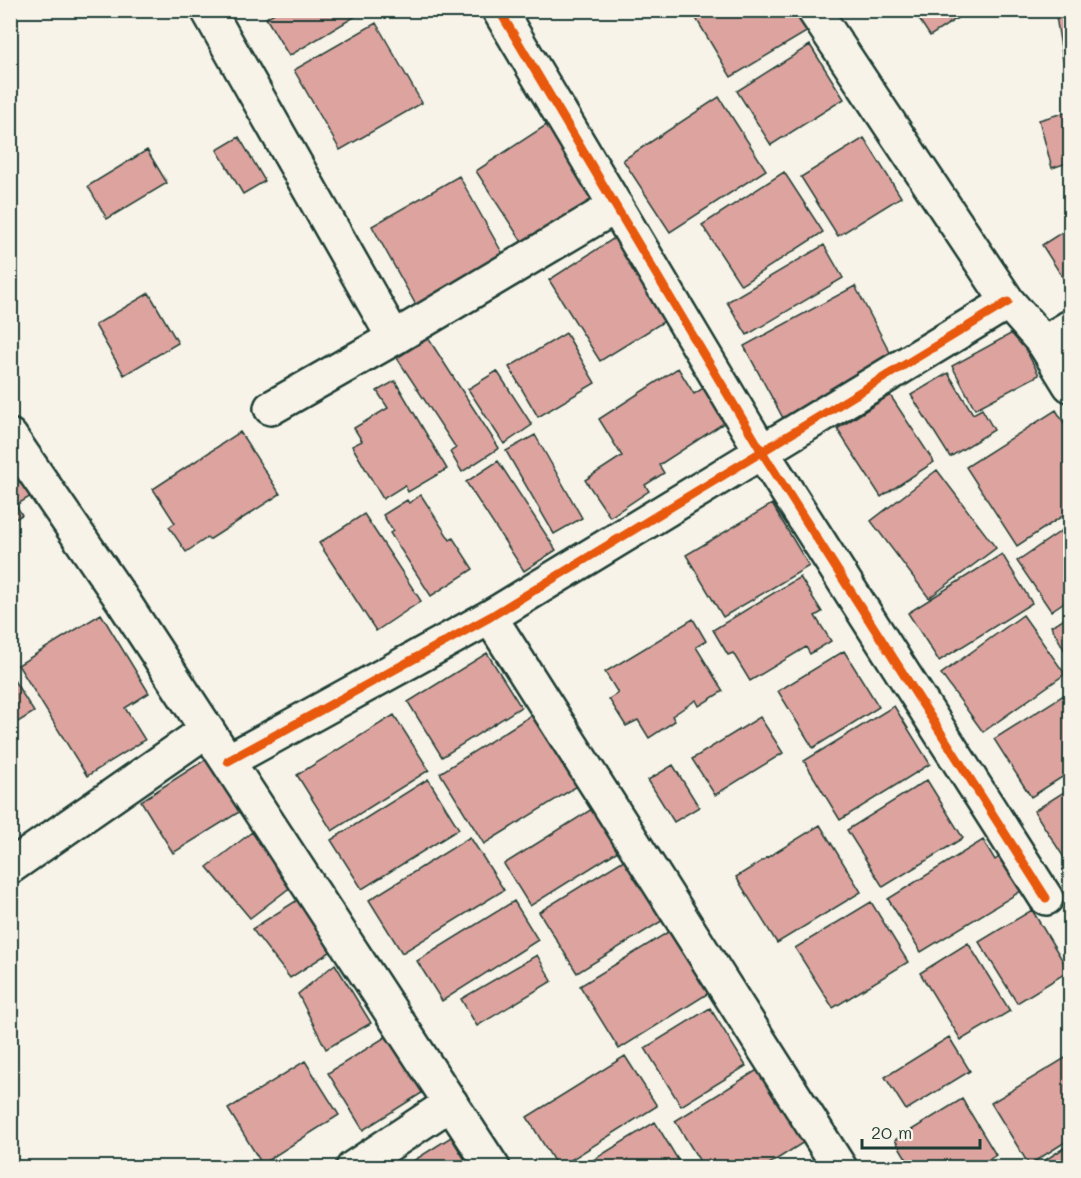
<svg xmlns="http://www.w3.org/2000/svg" width="1081" height="1178" font-family="Mali,sans-serif">
<style>
.building{fill:#dda39f;stroke:#1f3d34;stroke-width:1.5}
.lines{fill:none;stroke-linecap:round;stroke-linejoin:round}
.minor-casing{stroke:#1f3d34;stroke-width:38}
.tertiary-casing{stroke:#1f3d34;stroke-width:38}
.minor{stroke:#f7f3e8;stroke-width:33}
.tertiary{stroke:#f7f3e8;stroke-width:33}
.cycleway-casing{stroke:#f7f3e8;stroke-width:13}
.cycleway{stroke:#e8590c;stroke-width:9}
</style>
<rect width="100%" height="100%" fill="#f7f3e8"/>
<filter id="ink" filterUnits="userSpaceOnUse"><feTurbulence type="fractalNoise" baseFrequency=".0167" numOctaves="2"/><feDisplacementMap in="SourceGraphic" scale="12" xChannelSelector="R" yChannelSelector="G"/><feConvolveMatrix kernelMatrix="1 2 1 2 8 2 1 2 1" color-interpolation-filters="sRGB"/></filter>
<g filter="url(#ink)">
<path class="building" d="M 279,10 L 366,10 L 289,56 L 266,18 Z
M 691,10 L 796,10 L 808,31 L 731,77 Z
M 913,10 L 970,10 L 930,36 Z
M 1055,10 L 1070,10 L 1070,59 L 1063,60 Z
M 376,23 L 422,103 L 340,150 L 294,70 Z
M 810,45 L 844,99 L 771,145 L 737,91 Z
M 719,97 L 766,170 L 670,232 L 623,160 Z
M 1070,111 L 1070,162 L 1052,168 L 1039,120 Z
M 557,118 L 606,192 L 524,245 L 476,171 Z
M 239,137 L 265,181 L 243,194 L 217,150 Z
M 864,138 L 901,197 L 838,236 L 801,177 Z
M 147,150 L 167,183 L 107,219 L 88,186 Z
M 784,172 L 823,232 L 741,285 L 702,225 Z
M 459,176 L 504,256 L 416,305 L 372,226 Z
M 1070,227 L 1070,289 L 1042,245 Z
M 616,237 L 668,319 L 600,361 L 549,280 Z
M 824,245 L 843,278 L 747,335 L 727,302 Z
M 855,286 L 893,358 L 783,418 L 744,346 Z
M 149,293 L 178,343 L 124,375 L 95,325 Z
M 1016,331 L 1039,375 L 975,409 L 952,366 Z
M 566,333 L 595,383 L 538,417 L 509,367 Z
M 428,338 L 499,448 L 462,472 L 450,452 L 456,448 L 397,358 Z
M 678,368 L 694,394 L 705,387 L 727,421 L 659,465 L 664,473 L 645,485 L 649,491 L 610,517 L 585,480 L 622,456 L 599,419 Z
M 497,371 L 532,425 L 504,444 L 468,389 Z
M 948,373 L 973,414 L 982,409 L 994,430 L 950,457 L 911,395 Z
M 395,381 L 447,469 L 408,492 L 405,485 L 383,499 L 352,446 L 362,441 L 354,428 L 388,408 L 377,391 Z
M 890,395 L 934,462 L 881,497 L 837,429 Z
M 1056,410 L 1070,433 L 1070,511 L 1017,546 L 966,467 Z
M 240,432 L 280,494 L 209,540 L 207,538 L 186,552 L 169,527 L 175,523 L 153,489 Z
M 535,435 L 582,518 L 554,534 L 506,451 Z
M 10,447 L 38,492 L 16,505 L 22,515 L 10,522 Z
M 498,461 L 556,550 L 524,571 L 466,482 Z
M 937,470 L 996,548 L 929,598 L 871,521 Z
M 421,495 L 450,540 L 453,538 L 473,569 L 431,596 L 390,533 L 393,531 L 383,515 L 407,500 L 409,503 Z
M 772,504 L 809,566 L 723,617 L 686,555 Z
M 364,514 L 421,601 L 376,631 L 319,543 Z
M 1070,525 L 1070,598 L 1051,611 L 1017,561 Z
M 1002,554 L 1032,603 L 939,661 L 908,613 Z
M 800,577 L 822,612 L 815,616 L 831,641 L 810,654 L 806,647 L 750,681 L 733,653 L 728,655 L 713,630 Z
M 101,614 L 149,693 L 125,708 L 145,740 L 87,776 L 18,665 Z
M 1023,615 L 1065,674 L 983,732 L 941,674 Z
M 1070,615 L 1070,660 L 1051,626 Z
M 693,619 L 706,641 L 696,647 L 723,691 L 699,706 L 696,700 L 672,716 L 675,721 L 649,738 L 638,720 L 626,726 L 609,699 L 618,693 L 605,672 Z
M 844,651 L 879,707 L 813,748 L 778,691 Z
M 487,653 L 521,707 L 442,757 L 408,702 Z
M 10,674 L 34,712 L 10,727 Z
M 1070,691 L 1070,772 L 1031,797 L 994,739 Z
M 894,706 L 930,764 L 840,820 L 804,761 Z
M 543,708 L 587,780 L 484,844 L 440,773 Z
M 394,715 L 429,770 L 332,831 L 297,775 Z
M 760,717 L 783,753 L 715,795 L 692,759 Z
M 211,756 L 244,809 L 173,853 L 141,801 Z
M 673,765 L 699,807 L 674,822 L 648,780 Z
M 428,779 L 459,829 L 362,889 L 331,840 Z
M 927,780 L 963,838 L 883,887 L 847,830 Z
M 1070,788 L 1070,867 L 1034,811 Z
M 592,809 L 618,851 L 530,906 L 504,864 Z
M 820,825 L 861,892 L 777,943 L 736,877 Z
M 252,832 L 292,886 L 250,918 L 207,867 Z
M 470,837 L 504,890 L 402,953 L 369,900 Z
M 983,840 L 995,860 L 1004,853 L 1026,888 L 921,952 L 888,899 Z
M 627,858 L 665,919 L 577,973 L 539,912 Z
M 299,899 L 333,950 L 290,978 L 252,929 Z
M 514,901 L 538,940 L 442,1001 L 417,961 Z
M 871,902 L 908,962 L 833,1008 L 795,948 Z
M 1032,910 L 1069,971 L 1017,1003 L 979,942 Z
M 673,929 L 712,991 L 619,1049 L 580,986 Z
M 968,943 L 1010,1011 L 961,1040 L 920,973 Z
M 537,955 L 552,981 L 477,1026 L 461,999 Z
M 335,964 L 371,1023 L 326,1049 L 298,994 Z
M 710,1008 L 746,1066 L 681,1106 L 645,1048 Z
M 390,1034 L 425,1091 L 363,1130 L 328,1073 Z
M 949,1037 L 970,1071 L 906,1110 L 885,1077 Z
M 1070,1055 L 1070,1139 L 1029,1165 L 991,1103 Z
M 625,1056 L 657,1106 L 558,1168 L 527,1117 Z
M 305,1061 L 339,1115 L 262,1164 L 228,1109 Z
M 767,1064 L 812,1137 L 763,1168 L 704,1168 L 675,1121 Z
M 962,1099 L 996,1155 L 976,1168 L 912,1168 L 895,1140 Z
M 655,1122 L 683,1168 L 580,1168 Z
M 451,1137 L 470,1168 L 402,1168 Z
M 1070,1144 L 1070,1168 L 1033,1168 Z"/>
<g class="lines">
<defs>
<path id="minor" d="M 208,10 L 394,338
M 499,10 L 762,452 L 1046,898
M 1044,343 L 1070,327
M 271,408 L 394,338 L 616,206
M 10,436 L 123,601 L 493,1168
M 490,617 L 840,1168
M 228,761 L 490,617 L 1008,302
M 10,867 L 207,730
M 353,1168 L 451,1103"/>
<path id="tertiary" d="M 814,10 L 1008,302 L 1044,343 L 1070,385"/>
</defs>
<use href="#minor" class="minor-casing"/>
<use href="#tertiary" class="tertiary-casing"/>
<use href="#minor" class="minor"/>
<use href="#tertiary" class="tertiary"/>
<defs>
<path id="cycleway" d="M 499,10 L 762,452 L 1046,898
M 228,761 L 490,617 L 1008,302"/>
</defs>
<use href="#cycleway" class="cycleway-casing"/>
<use href="#cycleway" class="cycleway"/>
</g>
</g>
<rect width="1081" height="1178" fill="none" stroke="#f7f3e8" stroke-width="36"/>
<rect x="18" y="18" width="1045" height="1142" fill="none" stroke="#1f3d34" stroke-width="2" filter="url(#ink)"/>
<path d="M862 1139v9h118v-9" fill="none" stroke="#1f3d34" stroke-width="3"/>
<text x="871" y="1139" font-size="18" fill="#1f3d34" stroke="#f7f3e8" stroke-width="4.5" paint-order="stroke">20 m</text>
</svg>
